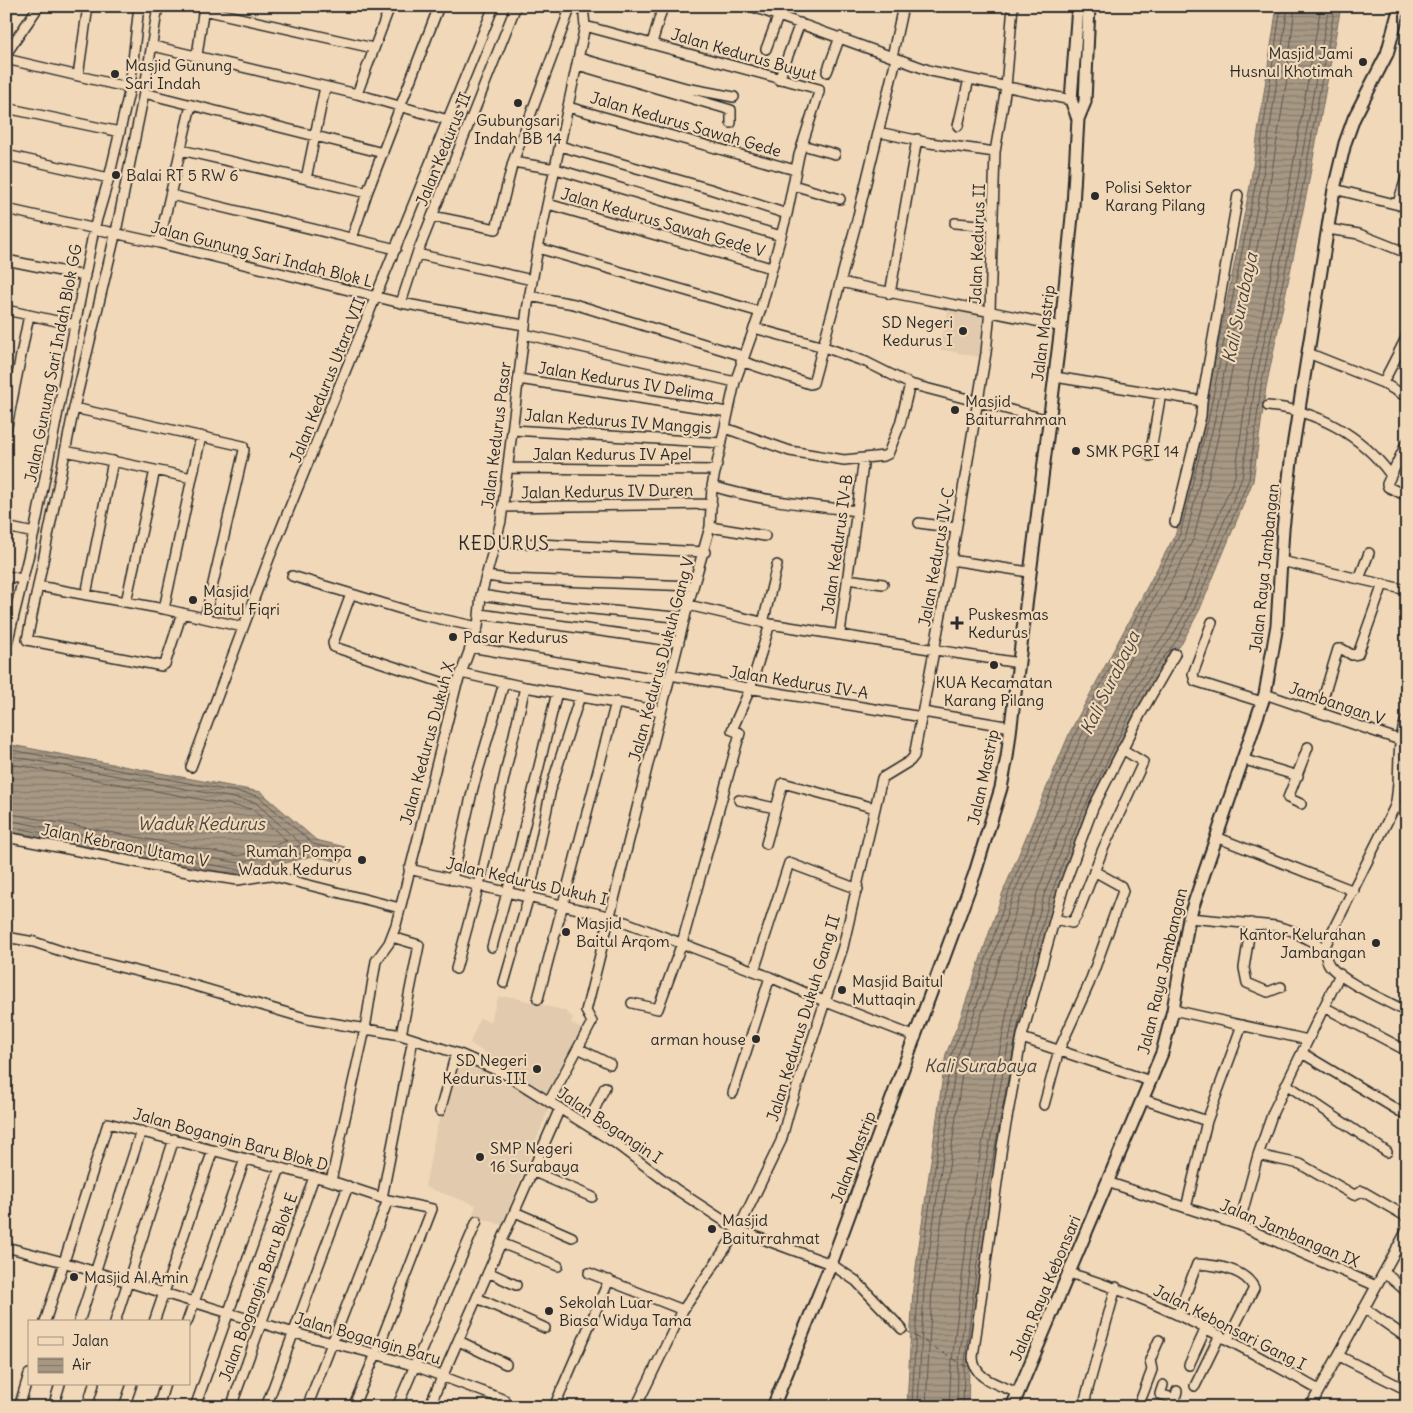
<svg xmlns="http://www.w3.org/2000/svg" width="1413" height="1413" font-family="Delius,sans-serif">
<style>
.built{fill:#e1caad}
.water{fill:url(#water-rules);stroke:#756c60}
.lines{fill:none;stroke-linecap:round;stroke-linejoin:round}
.shore{stroke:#5d574f;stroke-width:1}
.ferry{stroke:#4a4641;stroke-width:1;stroke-dasharray:6 5;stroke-linecap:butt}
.minor-casing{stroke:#2b2b2b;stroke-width:12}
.major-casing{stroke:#2b2b2b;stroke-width:15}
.minor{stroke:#f0d8b8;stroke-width:9}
.major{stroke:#f0d8b8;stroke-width:11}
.poi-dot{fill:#2b2b2b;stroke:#f0d8b8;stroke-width:2}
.labels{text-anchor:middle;stroke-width:4.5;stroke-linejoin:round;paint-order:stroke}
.poi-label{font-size:16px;fill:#2b2b2b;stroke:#f0d8b8;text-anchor:start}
.street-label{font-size:16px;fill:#2b2b2b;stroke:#f0d8b8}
.water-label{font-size:18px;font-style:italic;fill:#4a4641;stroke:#f0d8b8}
.quarter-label{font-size:19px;letter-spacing:1px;fill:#2b2b2b;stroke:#f0d8b8}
</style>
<defs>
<pattern id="water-rules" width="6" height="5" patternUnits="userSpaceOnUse" patternTransform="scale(1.25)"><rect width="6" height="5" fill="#a79884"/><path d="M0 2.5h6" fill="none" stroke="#887c6c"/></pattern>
</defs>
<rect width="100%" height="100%" fill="#f0d8b8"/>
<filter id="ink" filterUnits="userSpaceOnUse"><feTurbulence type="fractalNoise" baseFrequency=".02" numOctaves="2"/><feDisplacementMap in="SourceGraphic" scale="10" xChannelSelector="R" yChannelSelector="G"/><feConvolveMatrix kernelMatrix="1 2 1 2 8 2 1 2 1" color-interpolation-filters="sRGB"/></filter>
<g filter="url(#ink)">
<path class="built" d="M 950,306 L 987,313 L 980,357 L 938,349 Z
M 498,997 L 512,997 L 565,1011 L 573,1018 L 571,1023 L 585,1031 L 550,1095 L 470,1043 L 480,1018 L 490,1022 Z
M 465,1057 L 549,1108 L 502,1225 L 473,1215 L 476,1205 L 425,1187 L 436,1131 L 457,1060 Z"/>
<path class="water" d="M 1277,6 L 1341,6 L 1307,191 L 1266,387 L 1253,481 L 1200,609 L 1182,643 L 1158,674 L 1141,702 L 1086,817 L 1055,898 L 1028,1000 L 989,1207 L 969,1371 L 968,1407 L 907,1407 L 913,1288 L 946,1054 L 959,1022 L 1003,892 L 1070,732 L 1176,533 L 1203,420 L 1250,186 Z
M 6,744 L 261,792 L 316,840 L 345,847 L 342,862 L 312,856 L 240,875 L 6,831 Z"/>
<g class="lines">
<path class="shore" d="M 6,749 L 258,796 L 313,844 L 337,850 L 339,853 L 336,856 L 312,851 L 240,870 L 6,826
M 6,755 L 255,802 L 302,845 L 239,863 L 6,820
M 6,763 L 252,809 L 287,841 L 239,856 L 6,813
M 912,1407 L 918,1288 L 951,1055 L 964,1024 L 1008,894 L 1075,734 L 1180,534 L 1208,421 L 1255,186 L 1281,6
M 918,1407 L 924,1289 L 957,1057 L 970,1026 L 1013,896 L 1081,737 L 1186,536 L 1214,423 L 1261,188 L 1288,6
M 926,1407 L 932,1289 L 964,1059 L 977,1028 L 1020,898 L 1087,740 L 1194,538 L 1221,424 L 1269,189 L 1286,85 L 1295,6
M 949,1407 L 951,1369 L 971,1204 L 1010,996 L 1037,893 L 1069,809 L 1125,693 L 1142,663 L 1166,633 L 1183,601 L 1235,476 L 1248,384 L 1289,188 L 1321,6
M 957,1407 L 958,1370 L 978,1205 L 1017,998 L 1044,895 L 1076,813 L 1131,697 L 1148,668 L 1172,637 L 1190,604 L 1242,478 L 1255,385 L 1296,189 L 1329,6
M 963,1407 L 964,1370 L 984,1206 L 1023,999 L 1050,897 L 1081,815 L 1137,700 L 1153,671 L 1177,640 L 1195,607 L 1249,479 L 1261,386 L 1302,190 L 1335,6"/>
<path class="ferry" d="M 905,1330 L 972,1370"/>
<defs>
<path id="minor" d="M 158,6 L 144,93 L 117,227 L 74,408 L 27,640 L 162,666 L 165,664 L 182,613
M 751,6 L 931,71 L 1071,100
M 204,10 L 373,48
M 652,43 L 663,6
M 153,46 L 357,94 L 448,120
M 766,49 L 778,17
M 6,54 L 39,6
M 197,56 L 204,6
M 892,57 L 903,6
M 579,58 L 686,88 L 734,97
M 6,59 L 130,88
M 578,65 L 731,110 L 731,123
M 827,72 L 840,37
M 78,76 L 88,6
M 779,80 L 800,23
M 144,93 L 383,153
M 357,94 L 390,6
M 568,107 L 795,170
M 6,108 L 120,132
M 958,126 L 969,79
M 878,132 L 930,143 L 995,152
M 802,145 L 835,154
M 560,146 L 710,189 L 787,214
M 181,150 L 367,193
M 6,155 L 109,178
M 513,162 L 556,169 L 781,236
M 306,179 L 325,87
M 793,185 L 840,199
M 1334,189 L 1407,207
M 171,195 L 396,249
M 1398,203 L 1407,175
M 548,204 L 771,268
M 6,209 L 159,243 L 401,303 L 524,325
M 432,216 L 496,229 L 513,162 L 571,6
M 955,223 L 980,225 L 991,223
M 1328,229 L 1359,234 L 1407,253
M 352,238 L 367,193 L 439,6
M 159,243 L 191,105
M 538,248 L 760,312
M 417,254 L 532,280
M 6,260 L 85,276
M 841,282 C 914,299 988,309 1061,327
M 890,294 L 917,139
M 529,296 L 574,304 L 743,356
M 401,303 L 417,254 L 516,6
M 6,310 L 75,325
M 754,328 L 824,347 L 866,362 L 910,384 L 1049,420
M 524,334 L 735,382
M 1308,353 L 1383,383 L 1407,397
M 741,361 L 810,384 L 813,383 L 856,224 L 896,59
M 1055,377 L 1202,401 L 1238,195
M 519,379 L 728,412
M 1383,383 L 1407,336
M 1268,406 C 1316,410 1361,435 1390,474
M 74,408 L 243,446 L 244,450 L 205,618
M 725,428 L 790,451 L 844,460 L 884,456 L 888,454 L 900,424 L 910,384
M 513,430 L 722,443
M 6,431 L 29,315
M 1407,442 L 1387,484 L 1388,487 L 1407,496
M 65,451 L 192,478
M 1150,456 L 1161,393
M 508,468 L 716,470
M 712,486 C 761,501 807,505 857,511
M 502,507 L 712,504
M 1175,522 L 1201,416 L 1202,401
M 919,523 L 956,528
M 6,527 L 34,533
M 710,527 L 765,536
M 495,542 L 705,552
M 951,560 L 1029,572
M 1281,561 L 1407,590
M 6,576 L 22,579
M 292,576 L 418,614 L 478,627
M 487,576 L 507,579 L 693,586
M 847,579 L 883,584
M 1359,579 L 1369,553
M 38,586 L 164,609 L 243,627
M 351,594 L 333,643 L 334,647 L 456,687
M 86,595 L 113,461
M 481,595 L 541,604 L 685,618
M 126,602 L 155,470
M 688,605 L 770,624 L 1019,663
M 164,609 L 201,436
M 480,614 L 679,642
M 1212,622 L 1193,674 L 1195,681 L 1262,702
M 763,623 L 777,565
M 840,633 L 864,458
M 470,647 L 669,681
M 6,648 L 34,533 L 94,229 L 109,178 L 130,88 L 139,6
M 461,673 L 525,687 L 661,711
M 670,675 L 922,717
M 1265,694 L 1400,740
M 923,712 L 1011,727
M 1319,712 L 1338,649 L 1342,649 L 1352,655 L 1358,654 L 1383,584
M 1242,759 L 1298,776
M 191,767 L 270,556 L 494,6
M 739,800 L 775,808
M 1301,804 L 1288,798 L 1308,747
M 1395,806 L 1407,813
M 6,837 L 203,875 L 238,880 L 269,875 L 400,908
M 1216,837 L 1354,891
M 766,844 L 783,783 L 875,808
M 409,869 L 612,917 L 770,977 L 826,1002 L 916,1037
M 452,880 L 473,788 L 504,683
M 1189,918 L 1276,926 L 1290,930 L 1324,948
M 1055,919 L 1072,923 L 1077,915 L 1103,849 L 1140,769 L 1143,762 L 1122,749
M 1251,923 L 1244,968 L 1247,983 L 1268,992 L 1281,987
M 6,937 L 34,942 L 79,957 L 189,984 L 308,1019 L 401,1035 L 462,1055 L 505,1074 L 615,1143 L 677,1190 L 738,1230 L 831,1264 L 856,1281 L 902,1329
M 392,937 L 419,945 L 401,1035
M 492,947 L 519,849 L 557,692
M 1324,948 L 1395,806 C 1402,777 1394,746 1407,718
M 1324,948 C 1325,955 1326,961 1330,966 C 1343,982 1387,1001 1407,1012
M 456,969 L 482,873 L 525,687
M 754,971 L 789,863 L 858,889
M 504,983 L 529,896 L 552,784 L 580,696
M 538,999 L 616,702
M 632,1003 L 658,1009 L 682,943 L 740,733 L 732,730 L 750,689 L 770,624
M 1324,1007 L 1407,1051
M 1173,1010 L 1308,1040
M 1022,1038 L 1150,1081
M 578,1048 L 610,1064
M 1302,1053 L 1406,1115
M 1286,1084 L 1387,1152
M 733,1093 L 770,977
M 1142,1099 L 1207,1121
M 549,1102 L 592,1022 L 586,1011 L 688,605 L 710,527 L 712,486 L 735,382 L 760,312 L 787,214 L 799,155 L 819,92 L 819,89 L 585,26
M 1044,1105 L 1059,1050 L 1089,984 L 1123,891 L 1121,886 L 1094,871
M 440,1111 L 456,1053
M 587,1125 L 605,1087
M 1258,1155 L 1300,1164 L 1354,1195 L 1362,1191 L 1407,1217
M 532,1171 L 592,1197
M 331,1181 L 365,1029 L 376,961 L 389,943 L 396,925 L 456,687 L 478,627 L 481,595 L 501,521 L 527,310 L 538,248 L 585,26 L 583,6
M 1107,1182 L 1239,1225 L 1376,1286
M 382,1198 L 413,1039
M 1186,1208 L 1207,1121 L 1242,1025
M 515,1212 L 572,1237
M 1239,1225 L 1258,1155 L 1273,1112 L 1340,974
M 501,1243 L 558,1266
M 6,1247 L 63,1262 L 294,1333 L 376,1354 L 415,1366 L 505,1400
M 1397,1247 L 1407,1253
M 488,1272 L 516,1285
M 1384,1272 L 1407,1292
M 589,1273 L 683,1310
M 1069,1273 C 1160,1300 1237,1344 1319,1390
M 477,1298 L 545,1328
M 1364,1308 L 1407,1338
M 1178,1314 L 1197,1264 C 1216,1265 1245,1269 1254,1288 L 1228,1339
M 45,1322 L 108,1123 L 331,1181 L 388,1200 L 432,1209 L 376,1354 L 353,1407
M 79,1322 L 141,1131
M 115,1322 L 174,1139
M 154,1322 L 213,1150
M 187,1322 L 245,1159
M 459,1341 L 506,1364
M 1339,1356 L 1407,1390
M 1189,1365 L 1206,1328
M 1163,1385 L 1160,1394 L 1175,1399
M 1195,1386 L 1220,1335
M 1018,1393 C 1001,1385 973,1380 973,1357 L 1002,1146 L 1022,1036 L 1063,889 L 1093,808 L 1140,715 L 1175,654
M 19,1407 L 29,1374
M 53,1407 L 60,1384
M 87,1407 L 94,1384
M 124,1407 L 132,1384
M 158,1407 L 165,1384
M 195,1407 L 280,1168
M 231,1407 L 314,1177
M 266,1407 L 348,1186
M 307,1407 L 388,1200
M 397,1407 L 477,1221
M 429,1407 L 560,1108
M 554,1407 L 609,1280
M 636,1407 L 683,1310 L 738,1230 L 781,1141 L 790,1108 L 843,947 L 882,778 L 910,761 L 914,756 L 949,572 L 986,353 L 990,310 L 995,152 L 1006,87 L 1013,6
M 1083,1407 L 1116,1287
M 1138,1407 L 1152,1370 L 1150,1360 L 1159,1340
M 1173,1407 L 1177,1391
M 1310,1407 L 1407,1230"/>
<path id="major" d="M 1078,6 L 1071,100 L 1078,119
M 773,1407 L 831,1264 L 975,873 L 1001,788 L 1007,757 L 1061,327 L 1073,206 L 1078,119 L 1085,102 L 1089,6
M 1012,1407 L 1162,1053 L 1173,1010 L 1189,918 L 1265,694 L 1277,625 L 1283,529 L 1292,453 L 1334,189 L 1345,143 L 1354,118 L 1387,54 L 1400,6"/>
</defs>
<use href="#minor" class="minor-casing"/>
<use href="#major" class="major-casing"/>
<use href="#minor" class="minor"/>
<use href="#major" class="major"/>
</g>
</g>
<g class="poi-dot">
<circle cx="1363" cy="62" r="5"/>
<circle cx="115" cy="74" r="5"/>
<circle cx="518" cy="103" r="5"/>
<circle cx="116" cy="175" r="5"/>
<circle cx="1095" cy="196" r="5"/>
<circle cx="963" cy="331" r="5"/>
<circle cx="955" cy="410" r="5"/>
<circle cx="1076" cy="451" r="5"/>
<circle cx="193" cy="600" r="5"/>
<path d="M954.5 615.5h5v5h5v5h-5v5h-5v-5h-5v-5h5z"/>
<circle cx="453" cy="637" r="5"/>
<circle cx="994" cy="665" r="5"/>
<circle cx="362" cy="860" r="5"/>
<circle cx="566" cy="932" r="5"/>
<circle cx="1376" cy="943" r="5"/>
<circle cx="842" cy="990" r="5"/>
<circle cx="756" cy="1039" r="5"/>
<circle cx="537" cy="1069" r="5"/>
<circle cx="480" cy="1157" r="5"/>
<circle cx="712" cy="1229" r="5"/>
<circle cx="74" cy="1277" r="5"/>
<circle cx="549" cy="1311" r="5"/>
</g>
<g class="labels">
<g class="poi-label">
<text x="1353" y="59" text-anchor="end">Masjid Jami<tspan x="1353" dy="18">Husnul Khotimah</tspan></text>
<text x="125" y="71">Masjid Gunung<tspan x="125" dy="18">Sari Indah</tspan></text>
<text x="518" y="126" text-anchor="middle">Gubungsari<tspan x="518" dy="18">Indah BB 14</tspan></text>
<text x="126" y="181">Balai RT 5 RW 6</text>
<text x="1105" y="193">Polisi Sektor<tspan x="1105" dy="18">Karang Pilang</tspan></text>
<text x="953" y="328" text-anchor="end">SD Negeri<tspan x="953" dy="18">Kedurus I</tspan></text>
<text x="965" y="407">Masjid<tspan x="965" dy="18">Baiturrahman</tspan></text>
<text x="1086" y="457">SMK PGRI 14</text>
<text x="203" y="597">Masjid<tspan x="203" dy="18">Baitul Fiqri</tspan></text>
<text x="968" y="620">Puskesmas<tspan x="968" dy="18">Kedurus</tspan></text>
<text x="463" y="643">Pasar Kedurus</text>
<text x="994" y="688" text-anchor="middle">KUA Kecamatan<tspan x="994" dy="18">Karang Pilang</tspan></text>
<text x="352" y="857" text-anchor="end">Rumah Pompa<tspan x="352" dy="18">Waduk Kedurus</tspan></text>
<text x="576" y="929">Masjid<tspan x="576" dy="18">Baitul Arqom</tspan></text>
<text x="1366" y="940" text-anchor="end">Kantor Kelurahan<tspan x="1366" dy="18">Jambangan</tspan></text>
<text x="852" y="987">Masjid Baitul<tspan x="852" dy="18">Muttaqin</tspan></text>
<text x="746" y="1045" text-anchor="end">arman house</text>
<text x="527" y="1066" text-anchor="end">SD Negeri<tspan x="527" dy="18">Kedurus III</tspan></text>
<text x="490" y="1154">SMP Negeri<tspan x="490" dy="18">16 Surabaya</tspan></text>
<text x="722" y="1226">Masjid<tspan x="722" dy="18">Baiturrahmat</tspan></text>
<text x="84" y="1283">Masjid Al Amin</text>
<text x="559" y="1308">Sekolah Luar<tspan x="559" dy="18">Biasa Widya Tama</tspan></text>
</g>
<g class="street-label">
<text transform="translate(744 54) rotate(16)" y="6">Jalan Kedurus Buyut</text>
<text transform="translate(686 124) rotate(16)" y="6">Jalan Kedurus Sawah Gede</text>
<text transform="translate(443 149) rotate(-68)" y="6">Jalan Kedurus II</text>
<text transform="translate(663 222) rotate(16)" y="6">Jalan Kedurus Sawah Gede V</text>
<text transform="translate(977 244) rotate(-88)" y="6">Jalan Kedurus II</text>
<text transform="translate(262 254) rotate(14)" y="6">Jalan Gunung Sari Indah Blok L</text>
<text transform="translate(1043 333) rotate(-83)" y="6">Jalan Mastrip</text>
<text transform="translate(53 363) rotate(-79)" y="6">Jalan Gunung Sari Indah Blok GG</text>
<text transform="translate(327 380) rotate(-68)" y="6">Jalan Kedurus Utara VII</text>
<text transform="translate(626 381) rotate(9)" y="6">Jalan Kedurus IV Delima</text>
<text transform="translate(618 421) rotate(4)" y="6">Jalan Kedurus IV Manggis</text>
<text transform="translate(496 435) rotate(-83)" y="6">Jalan Kedurus Pasar</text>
<text x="612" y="460">Jalan Kedurus IV Apel</text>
<text transform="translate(607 491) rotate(-1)" y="6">Jalan Kedurus IV Duren</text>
<text transform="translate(837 544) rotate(-82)" y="6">Jalan Kedurus IV-B</text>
<text transform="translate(936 557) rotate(-80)" y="6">Jalan Kedurus IV-C</text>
<text transform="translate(1264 568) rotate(-84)" y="6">Jalan Raya Jambangan</text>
<text transform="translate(661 659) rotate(-75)" y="6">Jalan Kedurus Dukuh Gang V</text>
<text transform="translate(799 682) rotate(9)" y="6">Jalan Kedurus IV-A</text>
<text transform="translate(1337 703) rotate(19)" y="6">Jambangan V</text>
<text transform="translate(427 743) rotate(-75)" y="6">Jalan Kedurus Dukuh X</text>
<text transform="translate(983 777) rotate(-78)" y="6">Jalan Mastrip</text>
<text transform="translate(125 845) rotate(11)" y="6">Jalan Kebraon Utama V</text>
<text transform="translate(527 881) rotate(13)" y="6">Jalan Kedurus Dukuh I</text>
<text transform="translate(1162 971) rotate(-77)" y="6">Jalan Raya Jambangan</text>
<text transform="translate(803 1018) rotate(-73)" y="6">Jalan Kedurus Dukuh Gang II</text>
<text transform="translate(610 1125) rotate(34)" y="6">Jalan Bogangin I</text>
<text transform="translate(231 1139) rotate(15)" y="6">Jalan Bogangin Baru Blok D</text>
<text transform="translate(853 1157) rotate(-69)" y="6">Jalan Mastrip</text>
<text transform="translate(1290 1233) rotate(23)" y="6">Jalan Jambangan IX</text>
<text transform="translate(258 1287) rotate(-70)" y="6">Jalan Bogangin Baru Blok E</text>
<text transform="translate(1045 1288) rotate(-67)" y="6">Jalan Raya Kebonsari</text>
<text transform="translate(1230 1327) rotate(27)" y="6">Jalan Kebonsari Gang I</text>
<text transform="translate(368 1338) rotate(16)" y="6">Jalan Bogangin Baru</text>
</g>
<g class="water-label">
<text transform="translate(1240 308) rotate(-78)" y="6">Kali Surabaya</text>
<text transform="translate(1110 683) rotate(-64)" y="6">Kali Surabaya</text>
<text x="201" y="830">Waduk Kedurus</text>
<text x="980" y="1072">Kali Surabaya</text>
</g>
<g class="quarter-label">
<text x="504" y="550">KEDURUS</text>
</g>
</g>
<rect width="1413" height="1413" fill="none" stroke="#f0d8b8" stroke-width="25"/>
<rect x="12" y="12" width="1388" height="1388" fill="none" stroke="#2b2b2b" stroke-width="2" filter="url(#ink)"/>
<rect x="28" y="1320" width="162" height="65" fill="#f0d8b8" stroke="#a19380"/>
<rect x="38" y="1337" width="25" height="8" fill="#f0d8b8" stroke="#a19380"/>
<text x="72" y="1346" font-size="15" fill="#2b2b2b">Jalan</text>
<rect x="38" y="1358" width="25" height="15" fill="url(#water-rules)" stroke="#a19380"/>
<text x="72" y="1370" font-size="15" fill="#2b2b2b">Air</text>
</svg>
